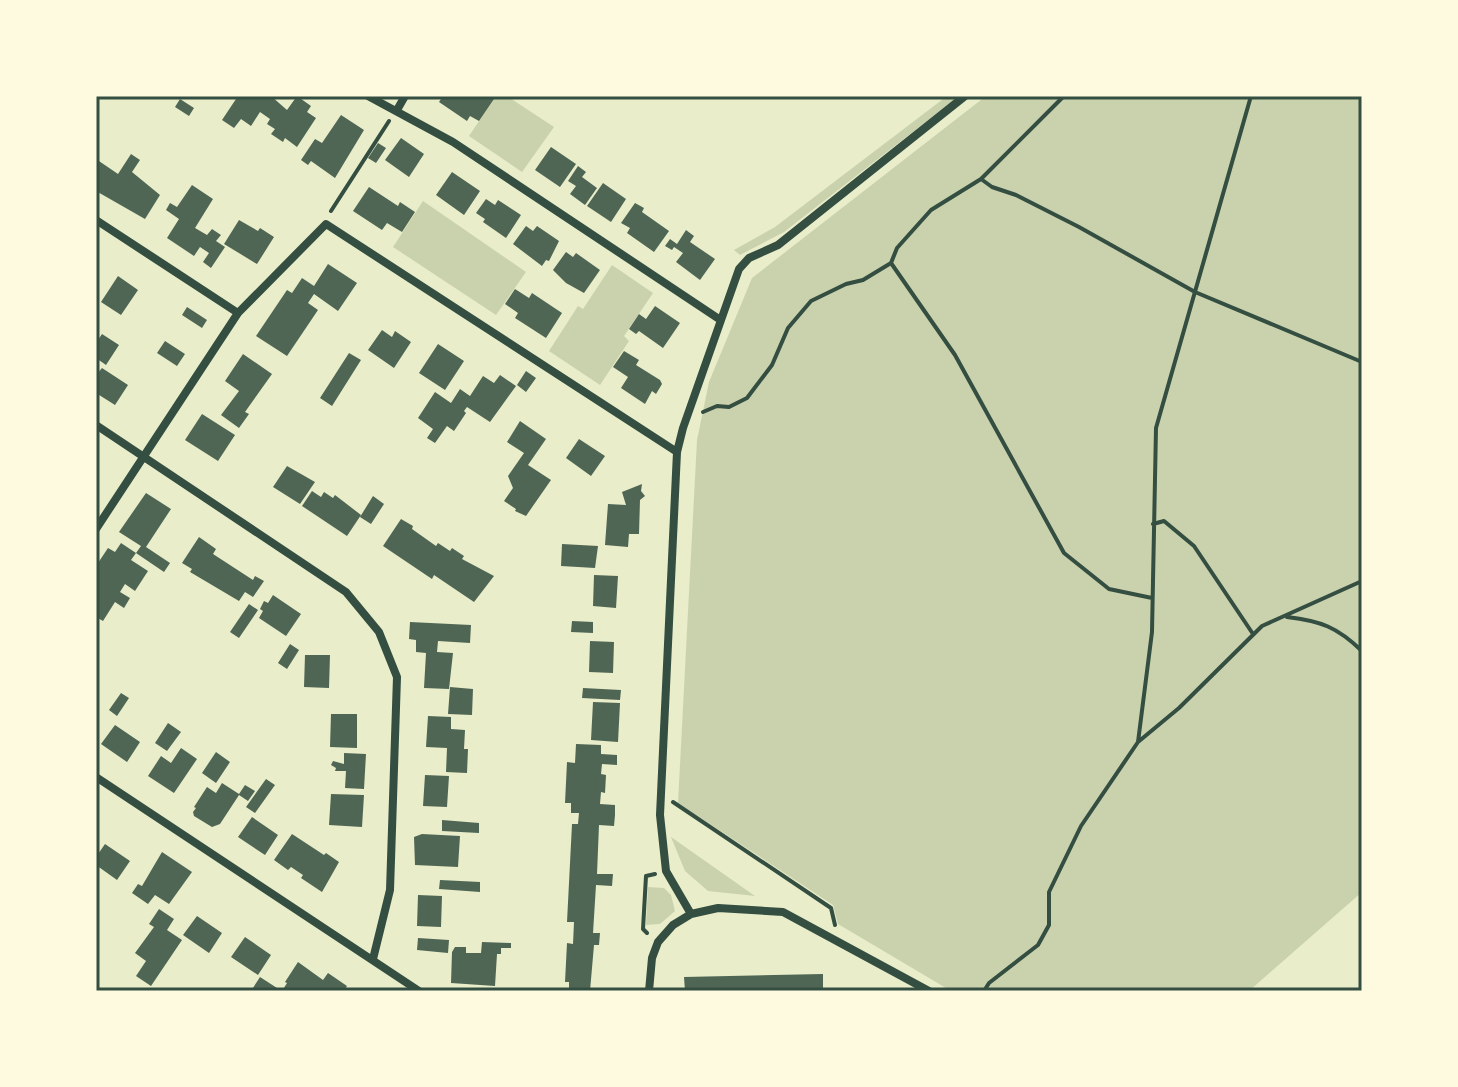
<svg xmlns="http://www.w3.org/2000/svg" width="1458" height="1087" font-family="Spectral,serif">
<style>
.green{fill:#cad2ad}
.building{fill:#4f6655}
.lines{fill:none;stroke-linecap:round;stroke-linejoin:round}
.path{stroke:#344e41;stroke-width:4}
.minor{stroke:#344e41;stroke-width:8}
.neatline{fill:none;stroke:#344e41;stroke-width:3}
</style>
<rect width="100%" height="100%" fill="#e9edc9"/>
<path class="green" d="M 496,96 L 507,96 L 554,127 L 522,172 L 469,136 Z
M 947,96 L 959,96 L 784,232 L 740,255 L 734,250 L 775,227 Z
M 986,96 L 1362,96 L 1362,892 L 1249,991 L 951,991 L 838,924 L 833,905 L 678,803 L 697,440 L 709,382 L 752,278 Z
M 423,201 L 526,272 L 496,315 L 393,247 Z
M 612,265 L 653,293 L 624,336 L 629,341 L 600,385 L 549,351 L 578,306 L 583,309 Z
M 671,837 L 755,896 L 708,891 L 685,871 Z
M 648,887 L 664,888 L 671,895 L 675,911 L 660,924 L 646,925 Z"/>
<path class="building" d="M 238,96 L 271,96 L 287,110 L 297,96 L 311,106 L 307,112 L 316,118 L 297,147 L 285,138 L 283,142 L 271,134 L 275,129 L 267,124 L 270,119 L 260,112 L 251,126 L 241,119 L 234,128 L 222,120 Z
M 443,96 L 489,96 L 494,99 L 479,121 L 470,116 L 467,121 L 439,102 Z
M 180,99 L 194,108 L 189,116 L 175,107 Z
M 341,115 L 364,130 L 335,178 L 311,161 L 308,165 L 301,160 L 315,139 L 322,143 Z
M 401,138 L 424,154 L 409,177 L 385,160 Z
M 378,143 L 386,148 L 376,163 L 368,158 Z
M 551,147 L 576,164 L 560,187 L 535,170 Z
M 131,154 L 140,160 L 132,172 L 160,195 L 145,219 L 96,191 L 96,159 L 118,174 Z
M 578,166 L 586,172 L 582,177 L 597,188 L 585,205 L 570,194 L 576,186 L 568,181 Z
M 452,172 L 480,191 L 464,215 L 436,195 Z
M 603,183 L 626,199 L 611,222 L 587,206 Z
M 192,185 L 213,199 L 195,228 L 207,235 L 212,229 L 221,235 L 216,241 L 225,247 L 211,268 L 203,262 L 209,253 L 200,247 L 194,256 L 167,238 L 179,219 L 166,210 L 170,203 L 177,207 Z
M 369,187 L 398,206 L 400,202 L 415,212 L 402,232 L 387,223 L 382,230 L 353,211 Z
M 486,199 L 495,205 L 498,200 L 521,215 L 506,238 L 483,222 L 485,219 L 476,213 Z
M 635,203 L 644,208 L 642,212 L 669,231 L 654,252 L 627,233 L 630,228 L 621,223 Z
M 239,220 L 258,231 L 260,228 L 274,237 L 257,264 L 224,244 Z
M 526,226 L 533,231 L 537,226 L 559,241 L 549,261 L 546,260 L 542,266 L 513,244 Z
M 686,230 L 694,236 L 690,242 L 715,259 L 700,280 L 676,262 L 683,253 L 674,247 L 672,250 L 665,246 L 670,239 L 677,244 Z
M 566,252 L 573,257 L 576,253 L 600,270 L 584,293 L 566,283 L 553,270 Z
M 328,264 L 357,283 L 338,311 L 314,294 L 308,303 L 318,310 L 287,356 L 256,336 L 287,290 L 292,293 L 302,278 L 314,286 Z
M 118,276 L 138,290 L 121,315 L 101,302 Z
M 515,289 L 529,298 L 532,293 L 562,313 L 546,338 L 515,318 L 518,313 L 505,304 Z
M 655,306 L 680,323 L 663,348 L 639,331 L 636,334 L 629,329 L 639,314 L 646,319 Z
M 187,307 L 207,320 L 202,328 L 182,315 Z
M 382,330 L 392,337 L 395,331 L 411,342 L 394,368 L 368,350 Z
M 102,334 L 119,345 L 106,365 L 96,358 L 96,343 Z
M 165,341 L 185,354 L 177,366 L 157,353 Z
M 438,344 L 464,361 L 445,390 L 419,373 Z
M 624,351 L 639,360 L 636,365 L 660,380 L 662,384 L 656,394 L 652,391 L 645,404 L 621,388 L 628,377 L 613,367 Z
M 349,353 L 361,360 L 332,406 L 320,398 Z
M 243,354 L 272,374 L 245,412 L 249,414 L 239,428 L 221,415 L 239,391 L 225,381 Z
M 102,368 L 128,385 L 115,405 L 96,393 L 96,375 Z
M 526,371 L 536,378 L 526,392 L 517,385 Z
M 500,375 L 516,386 L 490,422 L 467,407 L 464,411 L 466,413 L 454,431 L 447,426 L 435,443 L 427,438 L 433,429 L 418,418 L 435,392 L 451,403 L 460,389 L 470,396 L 483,376 L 494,383 Z
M 202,414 L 235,435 L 218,461 L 185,440 Z
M 520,421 L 546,439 L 528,465 L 551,480 L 526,516 L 515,511 L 516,509 L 504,501 L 513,488 L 508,476 L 524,453 L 507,442 Z
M 579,439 L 605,456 L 591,476 L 566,458 Z
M 287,466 L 315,482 L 300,504 L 273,487 Z
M 642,484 L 641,491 L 645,496 L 640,500 L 639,534 L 629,534 L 628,547 L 605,545 L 608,504 L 626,505 L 622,492 Z
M 312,491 L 321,497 L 324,492 L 333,498 L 335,495 L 361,515 L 347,536 L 302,506 Z
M 146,493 L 171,509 L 146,547 L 170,563 L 164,572 L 136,553 L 141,546 L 119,532 Z
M 373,496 L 384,504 L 371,524 L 360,517 Z
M 401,519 L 413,526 L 412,529 L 436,546 L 438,543 L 450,551 L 452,548 L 464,556 L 462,559 L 494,576 L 474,602 L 434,575 L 432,579 L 383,546 Z
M 199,537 L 216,549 L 213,554 L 253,580 L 255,576 L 264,581 L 253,597 L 245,592 L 239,601 L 190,572 L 192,569 L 182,563 Z
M 121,543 L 136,553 L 131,560 L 148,571 L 135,591 L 125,584 L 120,592 L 130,598 L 124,608 L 115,602 L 103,621 L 96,617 L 96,566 L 108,548 L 115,552 Z
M 562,544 L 598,546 L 595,568 L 561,566 Z
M 594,575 L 618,576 L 616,608 L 593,606 Z
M 273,595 L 301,614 L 286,636 L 259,618 L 263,611 L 260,609 L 264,601 L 268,603 Z
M 249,604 L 258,610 L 239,638 L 230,632 Z
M 572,621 L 593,622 L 593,633 L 571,632 Z
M 410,622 L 471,625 L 470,643 L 438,641 L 437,652 L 453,653 L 449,689 L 424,688 L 426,653 L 416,652 L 416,640 L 409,639 Z
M 590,641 L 614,642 L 613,673 L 589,672 Z
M 290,644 L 299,650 L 287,669 L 278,663 Z
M 305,655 L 330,655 L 329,688 L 304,687 Z
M 450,687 L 473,689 L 472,715 L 448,714 Z
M 583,688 L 621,690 L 620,700 L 582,698 Z
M 121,693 L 129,698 L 117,716 L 109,710 Z
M 593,702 L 620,703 L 618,742 L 591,740 Z
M 331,714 L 357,714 L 357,748 L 330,747 Z
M 428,716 L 451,717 L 451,729 L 465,730 L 464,749 L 468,749 L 467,773 L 446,772 L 447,748 L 426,747 Z
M 168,723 L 181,732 L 167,751 L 155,743 Z
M 115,725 L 140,742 L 127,762 L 101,744 Z
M 576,744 L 601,745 L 601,754 L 617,755 L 617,765 L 602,764 L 601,774 L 606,775 L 605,793 L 601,792 L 600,804 L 615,805 L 615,815 L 614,826 L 599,825 L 597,874 L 613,874 L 612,886 L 596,885 L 593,933 L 600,933 L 599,945 L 594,945 L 590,991 L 569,991 L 569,982 L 565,982 L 567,943 L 573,944 L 574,922 L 567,922 L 572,824 L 578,824 L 579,813 L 571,813 L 571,803 L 565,803 L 567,762 L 575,763 Z
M 181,748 L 197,759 L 174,793 L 148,776 L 161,756 L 171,763 Z
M 216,752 L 230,762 L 216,783 L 202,773 Z
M 344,753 L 366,754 L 364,789 L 345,788 L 346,771 L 335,771 L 336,768 L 331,765 L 333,761 L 344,764 Z
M 425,775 L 449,776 L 447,807 L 423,806 Z
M 266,779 L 275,785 L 255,813 L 246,807 Z
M 222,783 L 239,794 L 245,785 L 255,791 L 248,801 L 239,795 L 220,824 L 212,827 L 194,816 L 193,812 L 196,808 L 194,807 L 207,787 L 216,793 Z
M 331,794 L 364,795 L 362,827 L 329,825 Z
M 252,817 L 278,835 L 265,855 L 238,837 Z
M 442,820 L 479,823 L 479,833 L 442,831 Z
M 292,834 L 324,855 L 326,853 L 339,862 L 322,892 L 301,878 L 303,875 L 291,867 L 288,870 L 274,860 Z
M 422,834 L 460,836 L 458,867 L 415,865 L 414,837 Z
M 105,844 L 130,861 L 117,880 L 96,865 L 96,857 Z
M 162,852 L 192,872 L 169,904 L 155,895 L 148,904 L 132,893 L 138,884 L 142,886 Z
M 440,880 L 480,882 L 480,892 L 439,889 Z
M 418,895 L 442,896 L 441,927 L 417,926 Z
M 159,909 L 174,919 L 167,930 L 182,940 L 151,986 L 136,976 L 146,961 L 135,953 L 154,927 L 149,924 Z
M 197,916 L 222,933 L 209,953 L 183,935 Z
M 245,937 L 271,955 L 258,975 L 231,957 Z
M 418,938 L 449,940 L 448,953 L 417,950 Z
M 482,942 L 511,943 L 511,948 L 501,948 L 501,954 L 497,954 L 495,986 L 451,983 L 452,952 L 455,947 L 466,947 L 466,953 L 481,953 Z
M 298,962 L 323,980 L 328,973 L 347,986 L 344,991 L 282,991 L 287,983 L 285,982 Z
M 823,974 L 823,991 L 685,991 L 684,977 Z
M 260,977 L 277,988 L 275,991 L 251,991 Z"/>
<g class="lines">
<path class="path" d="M 981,179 L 992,187 L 1016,195 L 1079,227 L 1195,292 L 1362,362
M 331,211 L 389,121
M 891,263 L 955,355 L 1064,553 L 1109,589 L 1152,598
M 703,412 L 717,406 L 729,407 L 747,398 L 772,365 L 788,328 L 811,301 L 846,284 L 863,280 L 891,263 L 897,248 L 931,210 L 981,179 L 1064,96
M 1153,524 L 1164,521 L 1194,546 L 1253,634
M 1287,617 C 1321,621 1337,627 1362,651
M 1138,742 L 1152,632 L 1156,428 L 1251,96
M 673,802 L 831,908 L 835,925
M 647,933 L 643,929 L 646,876 L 655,874
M 984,991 L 989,983 L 1038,945 L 1049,925 L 1049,892 L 1081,826 L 1138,742 L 1179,708 L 1262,626 L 1362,581"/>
<path class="minor" d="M 368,96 L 453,142 L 719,319
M 397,110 L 405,96
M 96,220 L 238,313
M 96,425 L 346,592 L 379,632 L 397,677 L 390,890 L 373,959
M 96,529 L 238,313 L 326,224 L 677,452
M 96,777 L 419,991
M 691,914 L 666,871 L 660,815 L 677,452 L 683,428 L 739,269 L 749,258 L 778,245 L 965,96
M 649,991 L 652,958 L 658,942 L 673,925 L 691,914 L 718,908 L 783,912 L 929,991"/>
</g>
<rect width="1458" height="1087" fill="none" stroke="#fefae0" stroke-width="196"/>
<rect x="98" y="98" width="1262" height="891" class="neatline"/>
</svg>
